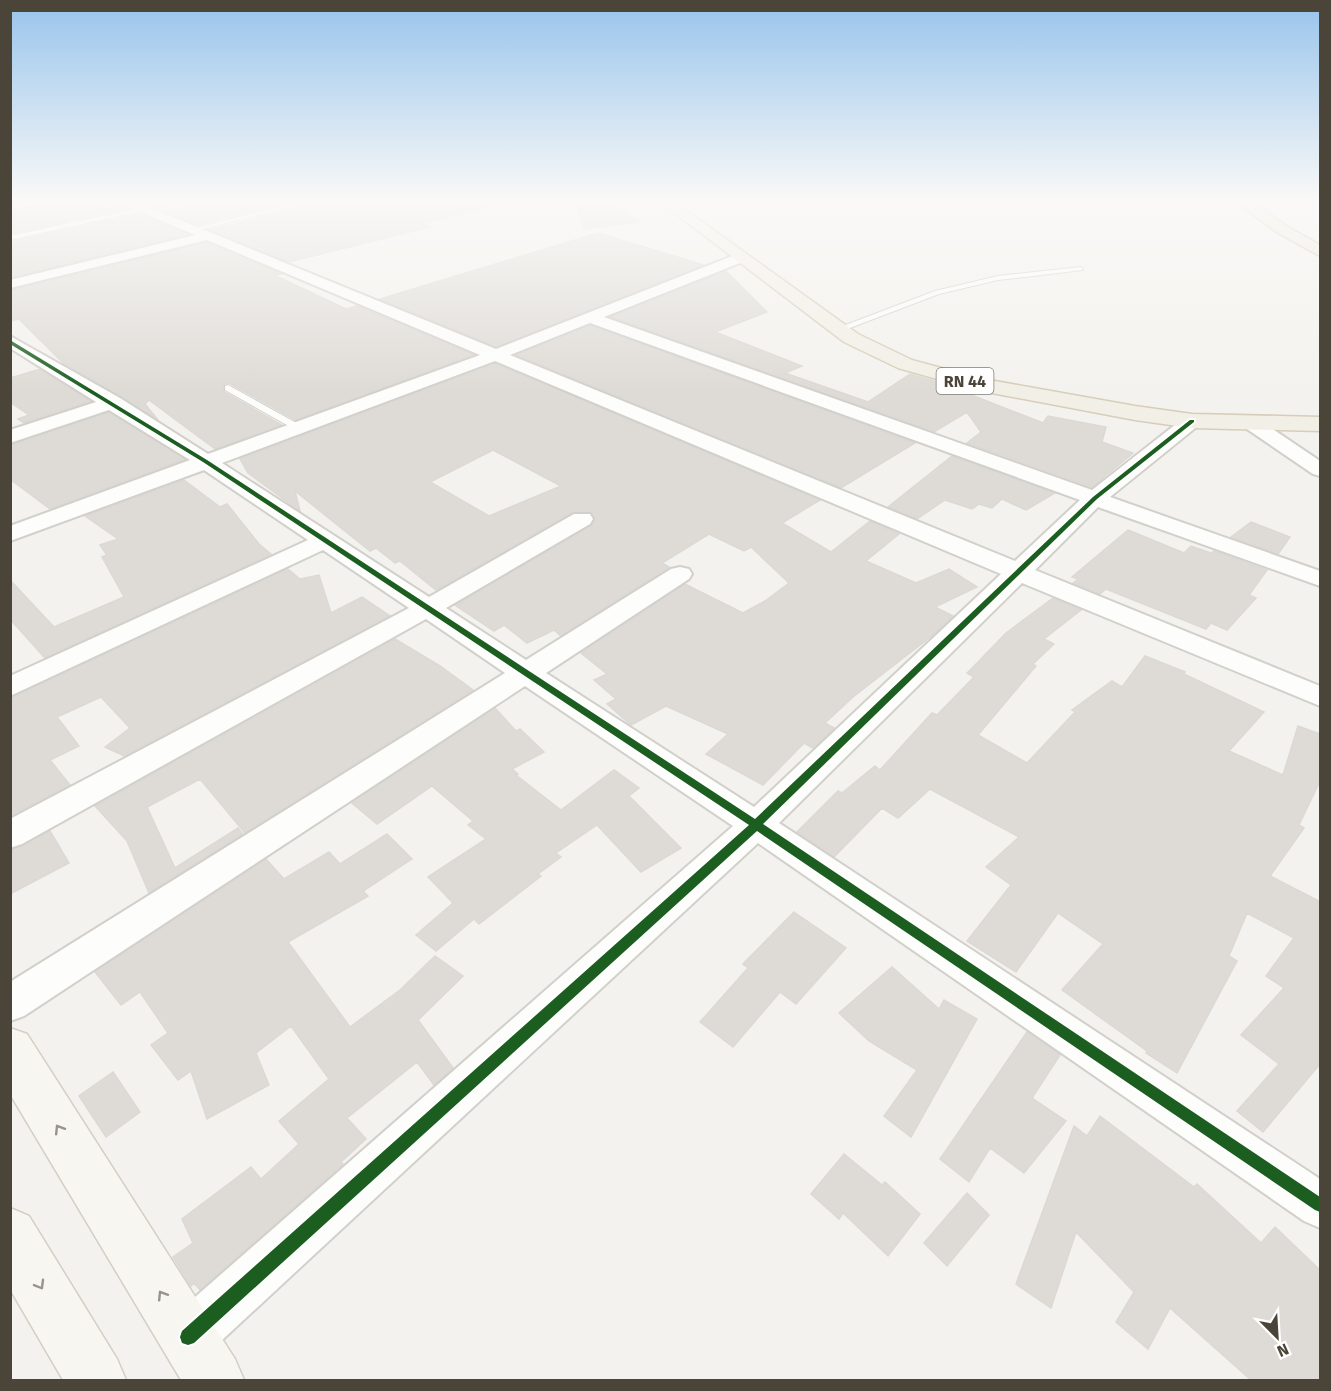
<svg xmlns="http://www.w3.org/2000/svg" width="1331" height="1391" font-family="'Fira Sans',sans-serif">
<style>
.building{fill:#dedbd6;stroke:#dcd9d4;stroke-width:1.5;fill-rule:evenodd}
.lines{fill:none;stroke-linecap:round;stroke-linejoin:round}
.lane-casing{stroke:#d2d0cb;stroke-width:2}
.street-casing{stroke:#d2d0cb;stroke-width:4}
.secondary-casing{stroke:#d3cfc5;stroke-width:3}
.primary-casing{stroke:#d6cebb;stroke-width:3}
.highway-casing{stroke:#ccbfa9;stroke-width:3}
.lane{fill:#fdfdfc;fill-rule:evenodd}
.street{fill:#fdfdfc;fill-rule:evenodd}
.secondary{fill:#f7f6f1;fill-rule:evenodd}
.primary{fill:#f2efe6;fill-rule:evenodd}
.highway{fill:#ede8db;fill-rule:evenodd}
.cycleway-casing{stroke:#fff;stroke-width:4}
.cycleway{fill:#1b5e20;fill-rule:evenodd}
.oneway{stroke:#98948c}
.labels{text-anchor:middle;stroke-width:4.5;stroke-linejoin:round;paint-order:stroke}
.shield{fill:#fff;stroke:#817c74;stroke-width:1.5}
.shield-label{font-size:16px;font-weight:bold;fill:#4b4439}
</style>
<rect width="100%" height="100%" fill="#f4f2ee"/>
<path class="building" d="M 68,198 L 83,198 L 108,208 L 120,205 L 127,208 L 10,234 L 10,212 Z
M 158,198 L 201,198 L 154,207 L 140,201 Z
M 221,198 L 296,198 L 301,199 L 198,225 L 166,212 Z
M 340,198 L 490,198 L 491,206 L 421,224 L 430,227 L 289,262 L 209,230 Z
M 575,198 L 605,198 L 640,222 L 584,229 Z
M 139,214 L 188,234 L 10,278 L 10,242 Z
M 598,233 L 704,265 L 496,347 L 380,299 Z
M 207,242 L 281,274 L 274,275 L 346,309 L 357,306 L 474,355 L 295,420 L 229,383 L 224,384 L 224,392 L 282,425 L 215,449 L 149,400 L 145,404 L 158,420 L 63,363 L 19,319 L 10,321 L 10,290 Z
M 726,271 L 767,312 L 715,332 L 802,366 L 785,373 L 868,402 L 910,374 L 972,392 L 969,394 L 1043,423 L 1048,416 L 1106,427 L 1102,442 L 1133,453 L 1092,487 L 967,443 L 981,432 L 967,412 L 934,432 L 610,317 Z
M 590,325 L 915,443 L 841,488 L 516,355 Z
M 495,363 L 820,500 L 782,523 L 831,552 L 870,521 L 899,534 L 866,561 L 916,583 L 949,569 L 977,587 L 935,607 L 953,616 L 933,635 L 853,697 L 825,723 L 834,728 L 813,748 L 804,743 L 763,785 L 706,754 L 728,734 L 666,706 L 631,725 L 607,704 L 616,699 L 594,680 L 607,674 L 581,653 L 685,584 L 743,613 L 765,601 L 789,583 L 751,547 L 744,551 L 709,534 L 662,563 L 669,567 L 561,636 L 554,630 L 527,643 L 504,625 L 494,631 L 455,605 L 591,526 L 595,520 L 592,513 L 573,512 L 436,590 L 400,561 L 395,563 L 376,548 L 370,551 L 295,491 L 300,511 L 294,507 L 248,473 L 240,459 ZM 493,450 L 561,486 L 489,516 L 430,482 Z
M 40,369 L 91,401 L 24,423 L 18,419 L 29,415 L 10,402 L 10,378 Z
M 109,412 L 185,459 L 50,509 L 10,479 L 10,445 Z
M 952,456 L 1055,493 L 1026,510 L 1002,499 L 992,508 L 979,504 L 972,509 L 945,500 L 917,519 L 888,507 Z
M 184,480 L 220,507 L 227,504 L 259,544 L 271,554 L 45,658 L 10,619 L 10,580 L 54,627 L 124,597 L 102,557 L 107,555 L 100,545 L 118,539 L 85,516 Z
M 1251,522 L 1290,537 L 1278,554 L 1231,537 Z
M 1128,530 L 1184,553 L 1191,546 L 1211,553 L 1214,551 L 1267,570 L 1249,595 L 1256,598 L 1227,630 L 1211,623 L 1206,629 L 1106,589 L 1100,594 L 1073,583 L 1078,579 L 1072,577 Z
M 288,569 L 300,579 L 319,575 L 331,613 L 362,597 L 390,616 L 124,756 L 105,747 L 130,728 L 101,697 L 57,717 L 79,746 L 50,760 L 70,785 L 10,816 L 10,698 Z
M 1053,598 L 1081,610 L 1044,639 L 1054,644 L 1033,664 L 1036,666 L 978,735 L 1027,763 L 1075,712 L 1072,710 L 1112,681 L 1122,687 L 1145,656 L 1185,672 L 1184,674 L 1264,712 L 1229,751 L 1283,775 L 1298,726 L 1320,734 L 1320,781 L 1299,825 L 1304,828 L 1270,876 L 1319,901 L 1317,906 L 1320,901 L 1320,1064 L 1263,1132 L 1237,1111 L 1279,1064 L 1241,1035 L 1284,988 L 1266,976 L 1294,938 L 1247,913 L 1229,956 L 1237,961 L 1177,1073 L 1146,1053 L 1147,1051 L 1062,990 L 1103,944 L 1058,913 L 1016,972 L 967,941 L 1011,885 L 986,867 L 1019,837 L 930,789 L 898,818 L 882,808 L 834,857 L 797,832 L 838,791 L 842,793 L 875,766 L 880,770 L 932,713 L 937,715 L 974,677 L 967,673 L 980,660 L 1006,633 Z
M 395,639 L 440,666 L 473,690 L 245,833 L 200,779 L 147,807 L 175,868 L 238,828 L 243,834 L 149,893 L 127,841 L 95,806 Z
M 495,708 L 516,731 L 520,729 L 544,752 L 512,769 L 518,774 L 516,775 L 561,810 L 614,770 L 639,788 L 629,796 L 681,848 L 641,872 L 597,825 L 556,853 L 561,857 L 538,874 L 541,876 L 479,924 L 474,919 L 436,951 L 416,935 L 453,903 L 428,877 L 486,839 L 468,825 L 473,821 L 432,786 L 377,824 L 352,803 Z
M 50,831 L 69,863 L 10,894 L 10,850 Z
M 387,834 L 412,859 L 363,891 L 368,896 L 288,942 L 350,1027 L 400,990 L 435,956 L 463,976 L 418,1020 L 453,1068 L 434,1085 L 417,1062 L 347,1118 L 366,1139 L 341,1162 L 343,1164 L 200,1290 L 194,1283 L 191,1286 L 173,1257 L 193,1243 L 182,1219 L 251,1167 L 261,1179 L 299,1144 L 279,1121 L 329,1079 L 291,1026 L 256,1053 L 269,1085 L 207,1119 L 191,1071 L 178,1080 L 151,1045 L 168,1033 L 140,992 L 121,1005 L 95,972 L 266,859 L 284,879 L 329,852 L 340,864 Z
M 794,912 L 846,948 L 796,1004 L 780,992 L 733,1047 L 700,1022 L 748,968 L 743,964 Z
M 892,967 L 939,1009 L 944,1000 L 977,1019 L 911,1137 L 884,1116 L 917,1070 L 869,1041 L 839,1013 Z
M 1027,1032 L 1060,1055 L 1032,1098 L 1066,1121 L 1024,1173 L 990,1148 L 969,1182 L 940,1159 Z
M 113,1072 L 140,1112 L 106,1137 L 79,1096 Z
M 1100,1116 L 1194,1187 L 1197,1184 L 1261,1243 L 1275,1227 L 1320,1270 L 1320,1380 L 1251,1380 L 1170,1308 L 1148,1349 L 1116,1322 L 1134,1292 L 1076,1232 L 1051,1308 L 1016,1284 L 1074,1126 L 1087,1136 Z
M 844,1154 L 882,1185 L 885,1182 L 920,1214 L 888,1256 L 843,1213 L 839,1219 L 811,1194 Z
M 967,1193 L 989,1215 L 947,1266 L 924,1243 Z"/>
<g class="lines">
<defs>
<path id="lane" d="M 210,198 L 219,198 L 149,213 L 146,211 Z
M 316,198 L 324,198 L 191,232 L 188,230 Z
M 144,207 L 146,210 L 10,240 L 10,236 Z
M 1081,267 L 1083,270 L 998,280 L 939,294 L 842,331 L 835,329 L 935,291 L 998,276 Z
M 228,385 L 300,425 L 302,427 L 294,429 L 225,390 L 225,386 Z"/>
<path id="street" d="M 42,198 L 64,198 L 10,210 L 10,203 Z
M 112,198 L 126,198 L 496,349 L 735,255 L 745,255 L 745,261 L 604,317 L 1092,490 L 1185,417 L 1199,417 L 1202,421 L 1199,425 L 1110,497 L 1320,571 L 1320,586 L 1098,507 L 1035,570 L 1320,686 L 1320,706 L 1022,583 L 779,823 L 1320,1179 L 1320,1228 L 1304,1221 L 758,843 L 206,1355 L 188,1362 L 170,1355 L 163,1337 L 170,1319 L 733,826 L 525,686 L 24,1016 L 10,1021 L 10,982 L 505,673 L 426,619 L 22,844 L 10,848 L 10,819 L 409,608 L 323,550 L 10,696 L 10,676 L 308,540 L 204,470 L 10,541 L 10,526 L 190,460 L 109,410 L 10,443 L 10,430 L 96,402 L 10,348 L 10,336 L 120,398 L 208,454 L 480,355 L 207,240 L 10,288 L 10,280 L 195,235 L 113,200 ZM 590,323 L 1080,500 L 1015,561 L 510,355 ZM 495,361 L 1001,574 L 754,807 L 546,673 L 689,579 L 692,574 L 689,569 L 680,567 L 671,569 L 526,660 L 446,608 L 590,524 L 593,519 L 590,514 L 574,514 L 429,597 L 222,463 Z
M 1251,417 L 1258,419 L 1320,461 L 1320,476 L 1313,474 L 1244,427 L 1241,423 L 1244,419 Z"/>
<path id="secondary" d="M 10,1028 L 27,1034 L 235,1359 L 244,1380 L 181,1380 L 10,1094 Z
M 10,1208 L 29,1216 L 117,1359 L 126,1380 L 63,1380 L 10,1289 Z"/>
<path id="primary" d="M 655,198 L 669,198 L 858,334 L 912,360 L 978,378 L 1135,406 L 1192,414 L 1320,417 L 1320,431 L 1192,428 L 1135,420 L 976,390 L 898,368 L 844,342 Z"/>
<path id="highway" d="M 1231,198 L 1246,198 L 1288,227 L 1320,245 L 1320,256 L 1278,233 Z"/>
</defs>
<use href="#lane" class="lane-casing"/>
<use href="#street" class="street-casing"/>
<use href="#secondary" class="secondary-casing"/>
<use href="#primary" class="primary-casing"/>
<use href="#highway" class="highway-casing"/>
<use href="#lane" class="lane"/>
<use href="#street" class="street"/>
<use href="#secondary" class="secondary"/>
<use href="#primary" class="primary"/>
<use href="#highway" class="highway"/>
<defs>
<path id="cycleway" d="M 10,340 L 207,460 L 755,819 L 1093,497 L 1190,420 L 1194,420 L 1194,422 L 1097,499 L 763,824 L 1320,1197 L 1320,1212 L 1315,1210 L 757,831 L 194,1343 L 188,1345 L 182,1343 L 180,1337 L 182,1331 L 749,825 L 203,462 L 10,344 Z"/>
</defs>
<use href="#cycleway" class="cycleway-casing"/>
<use href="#cycleway" class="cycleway"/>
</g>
<defs><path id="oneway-chevron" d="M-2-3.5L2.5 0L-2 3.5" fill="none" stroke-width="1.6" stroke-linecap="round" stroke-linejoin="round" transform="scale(1.5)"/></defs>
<g class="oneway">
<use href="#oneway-chevron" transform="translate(59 1129) rotate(-122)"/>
<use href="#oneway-chevron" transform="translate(40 1285) rotate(60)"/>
<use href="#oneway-chevron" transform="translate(162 1295) rotate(-122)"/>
</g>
<linearGradient id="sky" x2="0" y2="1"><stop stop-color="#98c4ec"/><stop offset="0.51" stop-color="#faf9f7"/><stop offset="1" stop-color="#faf9f7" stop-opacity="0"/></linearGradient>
<rect width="1331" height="392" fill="url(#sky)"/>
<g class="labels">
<rect class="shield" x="936.5" y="368" width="57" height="26" rx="4.5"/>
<g class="shield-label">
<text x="965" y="387">RN 44</text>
</g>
</g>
<rect width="1331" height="1391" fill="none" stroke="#4b4439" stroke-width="24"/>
<g transform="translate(1277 1337) rotate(156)" stroke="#ffffff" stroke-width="4.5" paint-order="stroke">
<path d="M0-4.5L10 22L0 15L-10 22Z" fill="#4b4439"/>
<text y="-9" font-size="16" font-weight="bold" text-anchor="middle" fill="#4b4439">N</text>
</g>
</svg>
